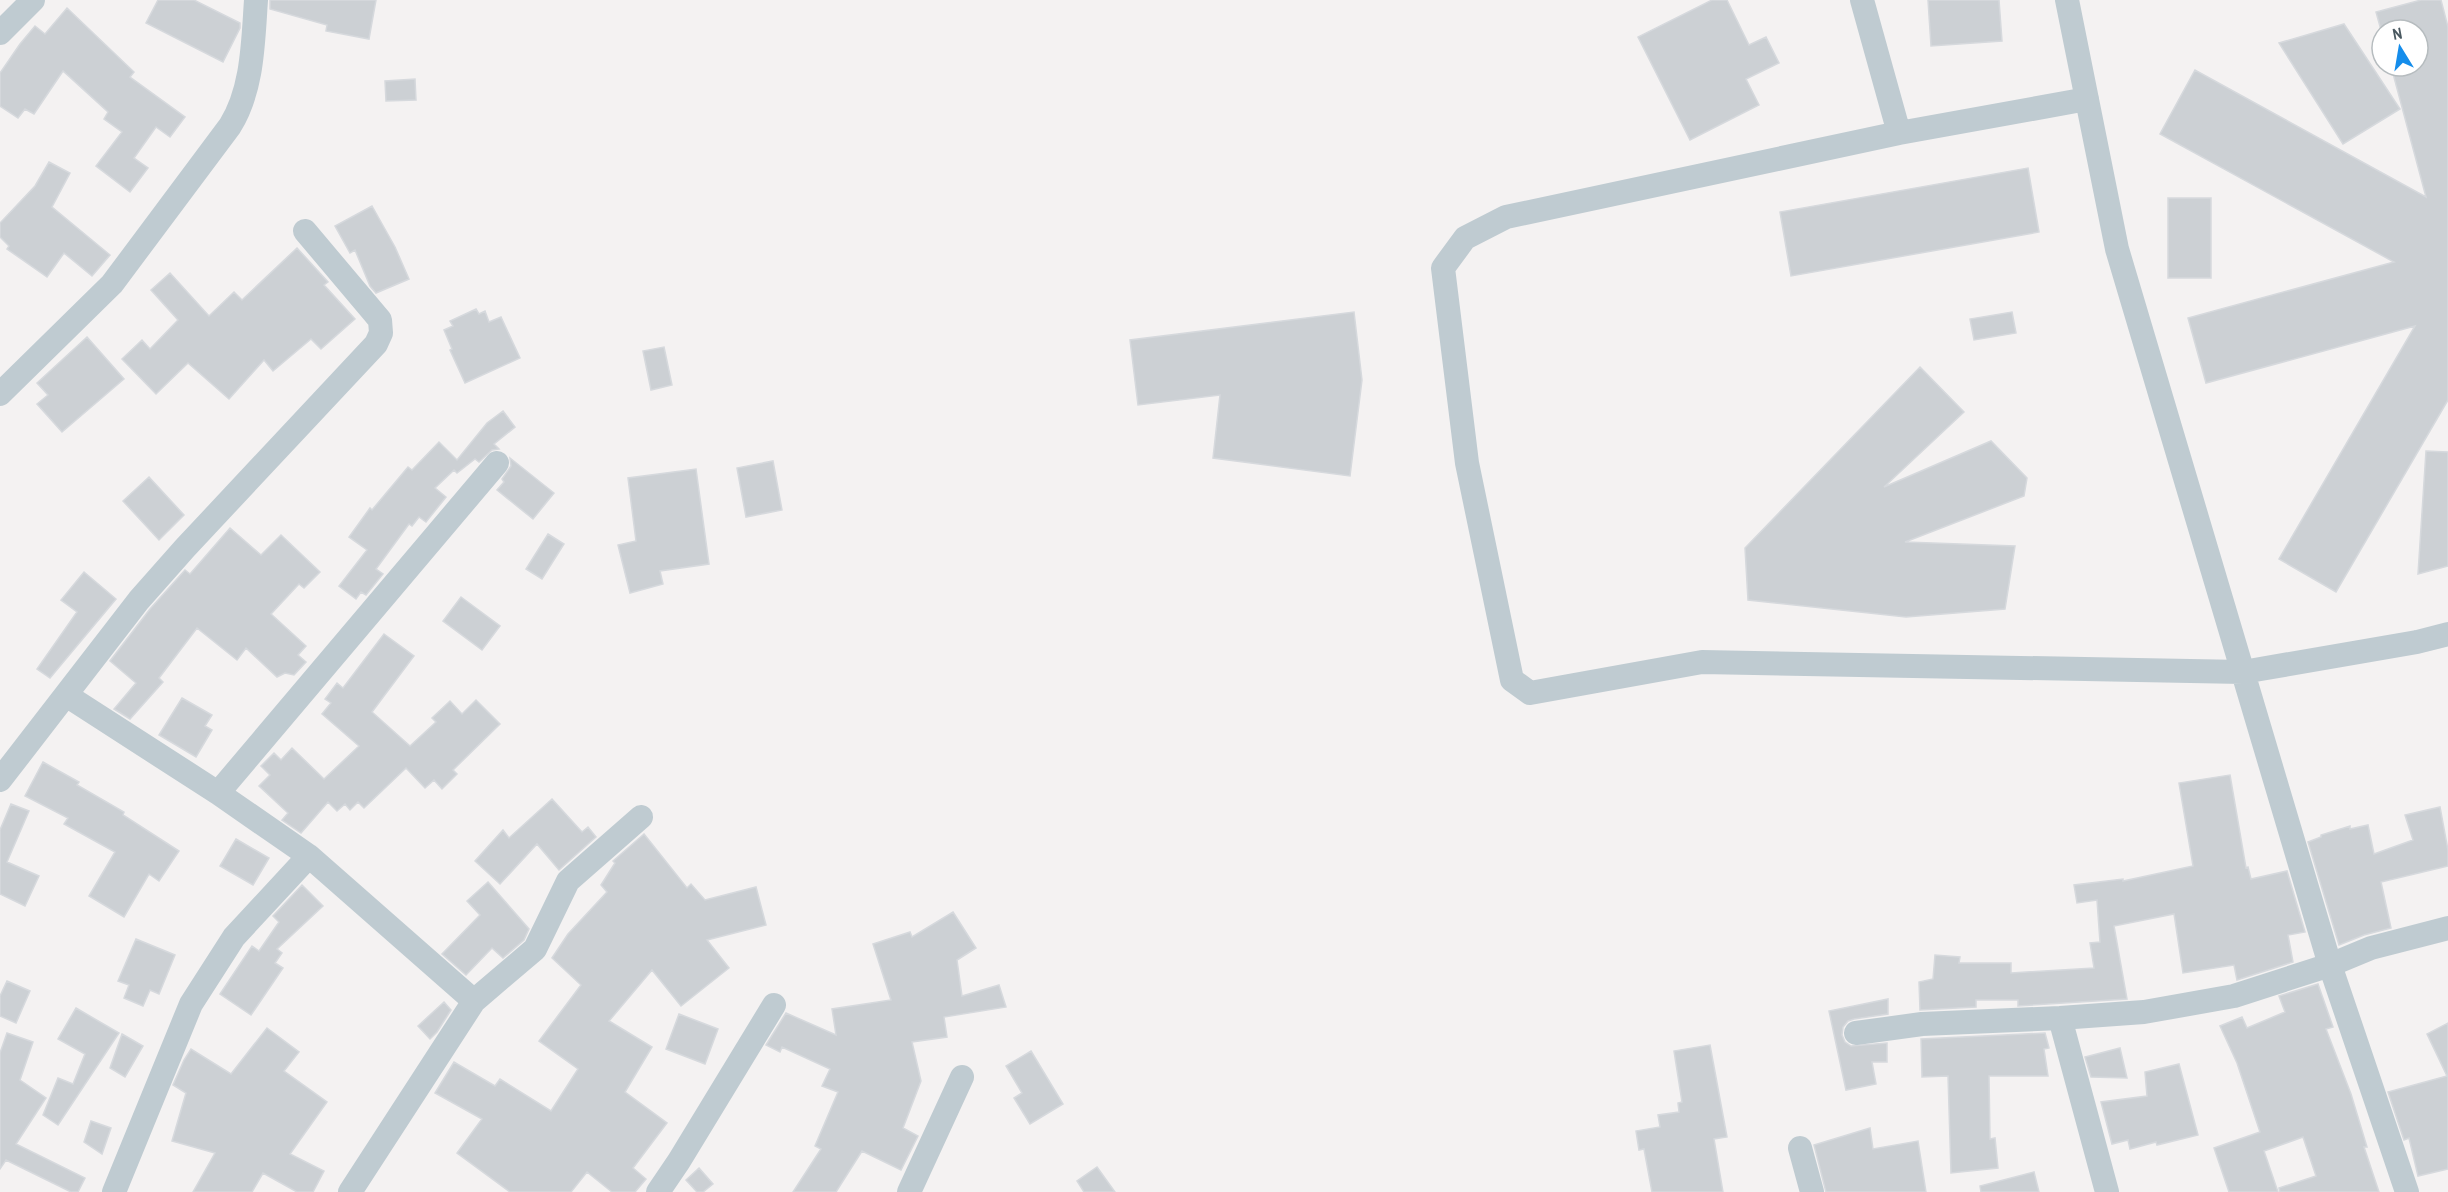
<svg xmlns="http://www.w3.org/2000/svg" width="2448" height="1192" font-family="'Archivo Narrow',sans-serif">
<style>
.building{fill:#ccd0d4;stroke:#d6d9dd;stroke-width:1.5}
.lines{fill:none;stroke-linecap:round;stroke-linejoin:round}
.minor{stroke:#bfcbd1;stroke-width:24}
</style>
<rect width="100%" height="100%" fill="#f4f2f2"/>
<path class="building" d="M 158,0 L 194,0 L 240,23 L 240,28 L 223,62 L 146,23 Z
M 270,0 L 376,0 L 369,39 L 326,31 L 327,25 L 270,9 Z
M 1712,0 L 1727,0 L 1749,45 L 1766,37 L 1779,63 L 1746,79 L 1759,105 L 1690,140 L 1638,37 Z
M 1928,0 L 1999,0 L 2002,41 L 1931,46 Z
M 2421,0 L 2441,0 L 2448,27 L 2448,400 L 2336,592 L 2279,559 L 2415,326 L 2206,383 L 2188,318 L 2394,262 L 2160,134 L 2195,70 L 2426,197 L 2391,66 L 2418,66 L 2418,30 L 2381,30 L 2376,12 Z
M 67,8 L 134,72 L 130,77 L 185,117 L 170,137 L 156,127 L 134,158 L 148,168 L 130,192 L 96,166 L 122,132 L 104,119 L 108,112 L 63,71 L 34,114 L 25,109 L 18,118 L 0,106 L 0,73 L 20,44 L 35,26 L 45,34 Z
M 2344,24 L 2400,109 L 2343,144 L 2279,43 Z
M 415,79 L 416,100 L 386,101 L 385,81 Z
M 49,162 L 70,173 L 52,207 L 110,255 L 92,276 L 64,253 L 47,277 L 7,249 L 9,246 L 0,237 L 0,223 L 35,186 Z
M 2028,168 L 2039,232 L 1791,276 L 1780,212 Z
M 2168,198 L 2211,198 L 2211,278 L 2168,278 Z
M 372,206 L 395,247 L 409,279 L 376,293 L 370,286 L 355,250 L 350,253 L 335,226 Z
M 297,248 L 328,282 L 324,285 L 355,319 L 321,349 L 311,339 L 273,371 L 264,360 L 229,399 L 188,363 L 156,394 L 122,359 L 142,340 L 150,349 L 178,320 L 151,290 L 170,273 L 209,316 L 234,292 L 242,300 Z
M 476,309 L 479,314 L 485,311 L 489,322 L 501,317 L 520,358 L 465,383 L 450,350 L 452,349 L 444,330 L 453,326 L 450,321 Z
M 1354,312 L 1362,380 L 1350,476 L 1213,458 L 1220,395 L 1138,405 L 1130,340 Z
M 2012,312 L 2016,333 L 1974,340 L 1970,319 Z
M 87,337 L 124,379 L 62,432 L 37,404 L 48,395 L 37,383 Z
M 664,347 L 672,385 L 651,390 L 643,351 Z
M 1920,367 L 1964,412 L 1884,487 L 1991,441 L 2027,478 L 2024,496 L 1905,542 L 2015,546 L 2005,609 L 1906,617 L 1748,600 L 1745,548 Z
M 503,411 L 515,427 L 494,444 L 499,449 L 492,450 L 479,462 L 475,459 L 457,473 L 454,470 L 435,488 L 446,497 L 426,522 L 419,517 L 412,526 L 409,524 L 376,569 L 383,574 L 366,595 L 361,592 L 356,599 L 339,586 L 367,550 L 349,537 L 370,508 L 372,510 L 408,467 L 412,470 L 439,442 L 457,460 L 487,423 Z
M 2426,451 L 2448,452 L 2448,566 L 2418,574 Z
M 510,458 L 554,493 L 533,519 L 497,490 L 504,482 L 502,479 L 511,466 Z
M 773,461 L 782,510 L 746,517 L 737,468 Z
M 696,469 L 709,564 L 660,571 L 663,584 L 630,593 L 618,545 L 636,541 L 628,478 Z
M 149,477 L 184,515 L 159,540 L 123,501 Z
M 230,528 L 261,555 L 281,535 L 320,572 L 304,588 L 299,584 L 271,614 L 306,646 L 298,655 L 306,662 L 294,675 L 285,673 L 277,677 L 246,648 L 237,660 L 197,628 L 159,678 L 163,682 L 130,719 L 114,709 L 136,683 L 110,661 L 150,609 L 185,570 L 190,574 Z
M 548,534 L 564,544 L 542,579 L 526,569 Z
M 84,572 L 116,599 L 50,678 L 37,669 L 77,612 L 61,600 Z
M 461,597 L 500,626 L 482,650 L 443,621 Z
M 384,634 L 414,656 L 372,712 L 410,746 L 436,722 L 432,718 L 450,701 L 462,714 L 476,700 L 500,724 L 453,770 L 457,774 L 442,789 L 434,780 L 425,788 L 406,768 L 364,808 L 358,802 L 350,810 L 345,804 L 337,811 L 328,802 L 301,833 L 282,820 L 288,813 L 259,786 L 270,775 L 261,766 L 274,753 L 281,760 L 292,748 L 324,779 L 359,746 L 322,714 L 331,703 L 325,699 L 337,683 L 343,688 Z
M 182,698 L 212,715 L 205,726 L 212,730 L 196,757 L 159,735 Z
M 43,762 L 79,782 L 77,785 L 124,812 L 123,815 L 179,851 L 159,881 L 149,874 L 124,917 L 89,896 L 115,852 L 64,824 L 68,818 L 25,796 Z
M 2230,775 L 2246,868 L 2248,867 L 2251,879 L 2287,871 L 2305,932 L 2288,935 L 2293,962 L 2237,980 L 2234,965 L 2183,973 L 2174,914 L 2114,926 L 2127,999 L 2018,1006 L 2018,1000 L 1976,1000 L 1976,1007 L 1920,1010 L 1919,982 L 1933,979 L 1935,955 L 1960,957 L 1959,963 L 2011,963 L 2011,973 L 2094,968 L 2090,943 L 2100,942 L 2097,900 L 2077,903 L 2074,885 L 2123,879 L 2123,881 L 2193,866 L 2179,783 Z
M 552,799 L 582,832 L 588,827 L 596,837 L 559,870 L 537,844 L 500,884 L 475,861 L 503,830 L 509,838 Z
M 11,804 L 29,811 L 7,862 L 39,876 L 25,906 L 0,894 L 0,830 Z
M 2440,807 L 2448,850 L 2448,866 L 2381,882 L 2391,928 L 2364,935 L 2339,945 L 2308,842 L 2321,837 L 2321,835 L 2350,826 L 2350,829 L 2368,825 L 2374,854 L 2413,840 L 2405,815 Z
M 644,834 L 687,888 L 691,884 L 705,900 L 756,887 L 766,925 L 707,940 L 729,968 L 681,1006 L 652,970 L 609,1021 L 652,1047 L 625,1092 L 667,1123 L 633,1168 L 646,1179 L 635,1192 L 612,1192 L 587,1172 L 571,1192 L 510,1192 L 457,1153 L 482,1119 L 435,1093 L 454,1062 L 495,1086 L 500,1079 L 551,1111 L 578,1069 L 539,1041 L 581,985 L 552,958 L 568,934 L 607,892 L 601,885 L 615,863 L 613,861 Z
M 236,839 L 269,858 L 253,885 L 220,866 Z
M 488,882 L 529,929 L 524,940 L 503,958 L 492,948 L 466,975 L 442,954 L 480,915 L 467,901 Z
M 302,885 L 323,906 L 277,949 L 282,953 L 275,963 L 283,968 L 251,1015 L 220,994 L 252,946 L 259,951 L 279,922 L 273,916 Z
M 953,912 L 976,948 L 957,960 L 962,996 L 999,985 L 1006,1007 L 944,1017 L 947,1037 L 912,1042 L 921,1081 L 903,1128 L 918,1136 L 901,1170 L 862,1151 L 836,1192 L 793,1192 L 821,1149 L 815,1146 L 838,1092 L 822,1086 L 830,1069 L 782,1047 L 780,1052 L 766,1045 L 786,1013 L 836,1035 L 832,1009 L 891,1000 L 873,944 L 910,932 L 912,937 Z
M 136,939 L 175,955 L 159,994 L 150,990 L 143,1006 L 124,998 L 129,985 L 118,981 Z
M 7,981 L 30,991 L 16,1023 L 0,1016 L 0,996 Z
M 2318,984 L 2333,1027 L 2326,1029 L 2351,1094 L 2367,1147 L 2364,1147 L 2379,1192 L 2280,1192 L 2279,1188 L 2316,1176 L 2303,1137 L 2264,1151 L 2278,1192 L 2229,1192 L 2214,1148 L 2260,1132 L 2237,1063 L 2220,1026 L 2242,1017 L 2247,1028 L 2285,1012 L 2279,996 Z
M 1888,999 L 1888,1014 L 1854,1019 L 1848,1021 L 1843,1027 L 1842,1035 L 1845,1042 L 1851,1046 L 1887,1043 L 1887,1062 L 1872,1062 L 1876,1084 L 1846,1090 L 1829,1011 Z
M 444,1002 L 451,1010 L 437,1032 L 430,1039 L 418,1026 Z
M 76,1008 L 119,1033 L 58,1125 L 43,1115 L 58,1078 L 73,1084 L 85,1054 L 58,1039 Z
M 679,1014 L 718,1029 L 705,1064 L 666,1049 Z
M 2448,1023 L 2448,1169 L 2418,1176 L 2409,1138 L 2404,1140 L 2388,1092 L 2447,1076 L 2427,1034 Z
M 267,1028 L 299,1052 L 284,1071 L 327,1102 L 290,1154 L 324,1171 L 313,1192 L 297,1192 L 263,1173 L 252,1192 L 193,1192 L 215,1153 L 172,1141 L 186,1093 L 173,1085 L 184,1060 L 191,1049 L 231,1074 Z
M 7,1033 L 33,1042 L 20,1080 L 46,1098 L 16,1144 L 85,1178 L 78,1192 L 71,1192 L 6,1160 L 0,1169 L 0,1053 Z
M 2045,1033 L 2049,1048 L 2044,1049 L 2048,1076 L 1989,1076 L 1990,1139 L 1995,1138 L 1998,1168 L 1951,1173 L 1948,1076 L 1922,1077 L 1921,1039 Z
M 122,1034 L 143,1046 L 125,1077 L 110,1068 Z
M 1710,1045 L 1727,1137 L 1714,1139 L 1723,1192 L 1652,1192 L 1644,1149 L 1639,1150 L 1636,1131 L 1660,1127 L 1658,1115 L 1679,1112 L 1678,1103 L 1682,1102 L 1674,1051 Z
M 2120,1048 L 2127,1078 L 2091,1077 L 2085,1057 Z
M 1031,1051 L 1063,1104 L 1030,1124 L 1014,1098 L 1022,1093 L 1006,1066 Z
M 2179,1064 L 2198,1135 L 2157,1145 L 2156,1142 L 2130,1149 L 2128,1140 L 2112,1144 L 2101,1102 L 2147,1096 L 2145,1072 Z
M 91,1121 L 111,1128 L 102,1154 L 84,1142 Z
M 1870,1128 L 1873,1149 L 1918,1141 L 1926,1192 L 1826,1192 L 1814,1145 Z
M 1097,1167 L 1115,1192 L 1084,1192 L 1077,1181 Z
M 699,1168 L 713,1184 L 703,1192 L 697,1192 L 686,1180 Z
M 2034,1172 L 2039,1192 L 1981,1192 L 1980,1186 Z"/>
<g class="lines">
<path class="minor" d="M 1862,0 L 1899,133
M 2067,0 L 2117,249 L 2330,965 L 2407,1192
M 0,33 L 33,0
M 2087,99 L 1899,133 L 1506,217 L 1465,238 L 1443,268 L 1467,463 L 1512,680 L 1530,693 L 1702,662 L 2243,672 L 2417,642 L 2448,634
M 0,394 L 112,284 L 230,126 C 253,89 253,42 256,0
M 66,695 L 218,793 L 309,856 L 474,1001
M 0,780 L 139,600 L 185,548 L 376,344 L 381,333 L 380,320 L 305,231
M 218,793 L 497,463
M 2060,1018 L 2107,1192
M 1856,1033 L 1922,1024 L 2060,1018 L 2144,1012 L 2234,996 L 2330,965 L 2371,948 L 2448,928
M 1800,1148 L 1812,1192
M 114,1192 L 191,1004 L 234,937 L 309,856
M 350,1192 L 474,1001 L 535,949 L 568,881 L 641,817
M 658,1192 L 679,1161 L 774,1005
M 909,1192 L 962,1077"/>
</g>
<g transform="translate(2400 48) rotate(349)"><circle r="28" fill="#ffffff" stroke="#b6bcbf" stroke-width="1.5"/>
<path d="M0-4.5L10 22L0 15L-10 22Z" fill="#158deb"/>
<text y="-9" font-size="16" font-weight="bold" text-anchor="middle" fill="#495860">N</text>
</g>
</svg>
